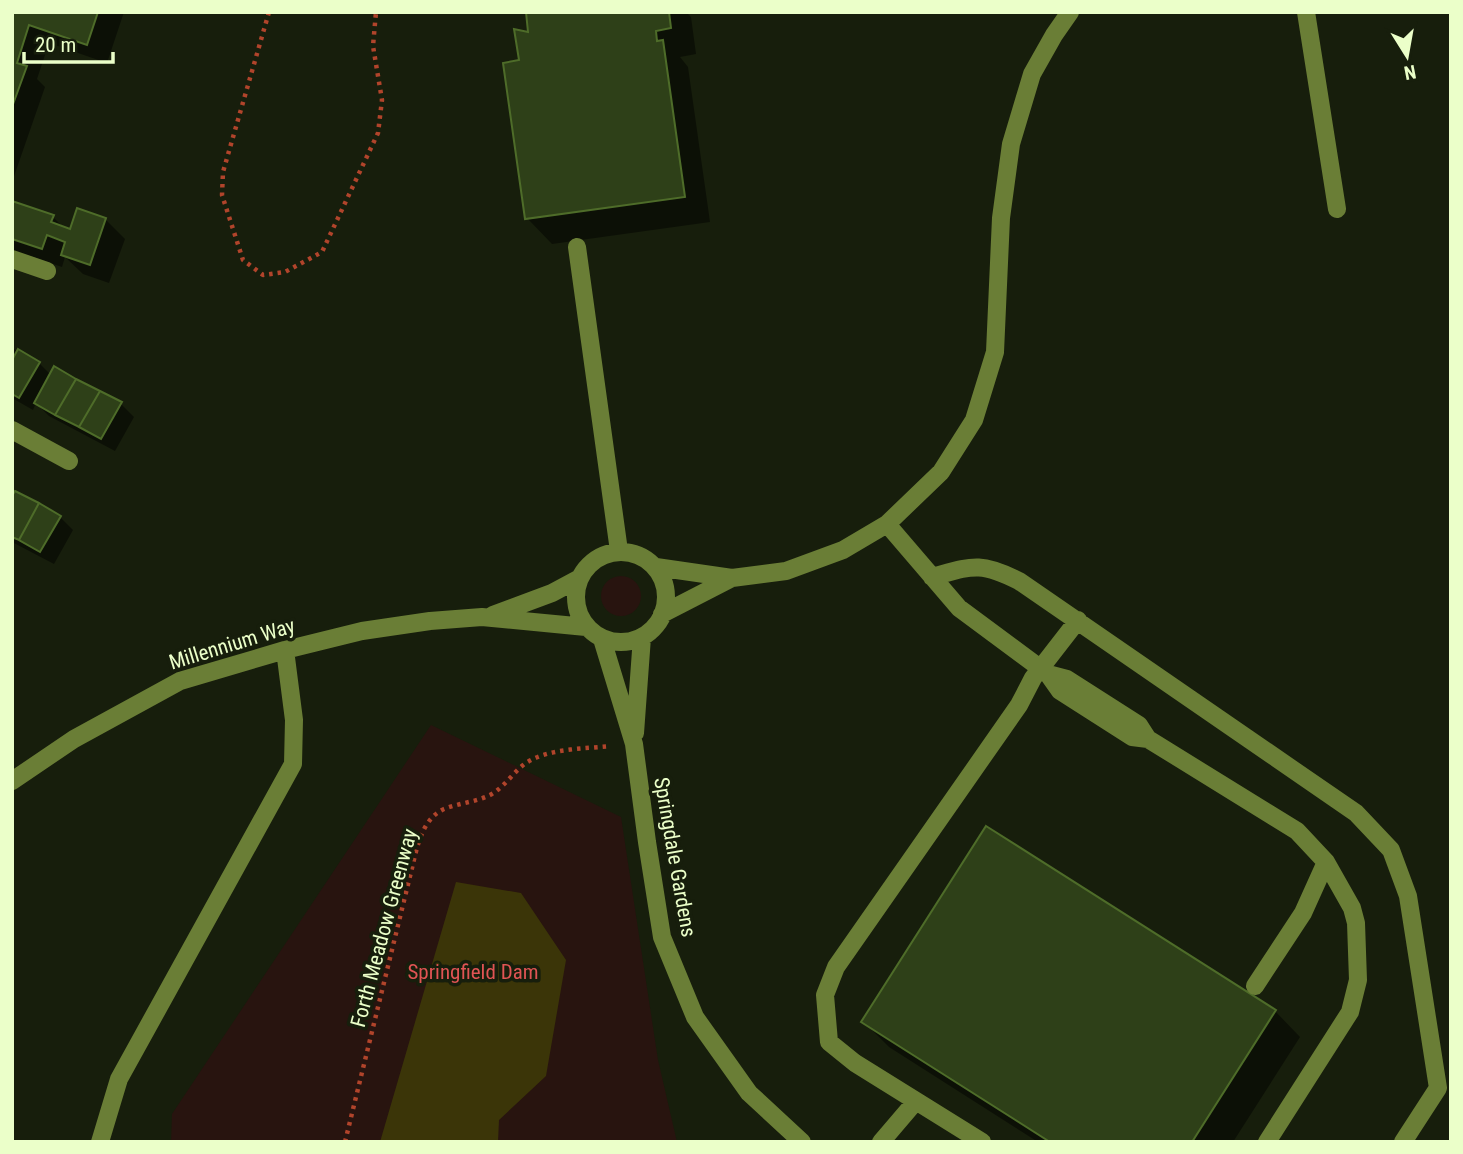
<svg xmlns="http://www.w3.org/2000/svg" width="1463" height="1154" font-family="'Roboto Condensed',sans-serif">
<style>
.green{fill:#28140f}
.water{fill:#3b3508}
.shadow{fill:#0007}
.building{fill:#2e4018;stroke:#4e6c29;stroke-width:2}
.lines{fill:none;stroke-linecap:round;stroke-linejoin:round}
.path{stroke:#b1442b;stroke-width:4.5;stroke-dasharray:3.5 5;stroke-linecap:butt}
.minor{stroke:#6a7e36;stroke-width:18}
.labels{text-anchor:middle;stroke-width:7;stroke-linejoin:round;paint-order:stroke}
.street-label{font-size:21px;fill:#ebffc9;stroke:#171e0c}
.park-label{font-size:21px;fill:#e05454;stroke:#171e0c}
</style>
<rect width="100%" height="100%" fill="#171e0c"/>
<path class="green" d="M601 596a20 20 0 1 1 40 0a20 20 0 1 1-40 0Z
M 431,725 L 621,817 L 658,1060 L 677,1142 L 171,1142 L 172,1114 Z"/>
<path class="water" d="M 456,882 L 521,893 L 566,960 L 546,1076 L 499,1120 L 498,1142 L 380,1142 Z"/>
<path class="shadow" d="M 12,12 L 124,12 L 107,63 L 49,43 L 37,79 L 45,87 L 12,182 Z
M 528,12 L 686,12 L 691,17 L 696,54 L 680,57 L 688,67 L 710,222 L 552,244 L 527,218 L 521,61 L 530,34 Z
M 12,203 L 53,217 L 65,229 L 71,231 L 105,219 L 125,239 L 109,283 L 83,274 L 65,257 L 62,267 L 12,250 Z
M 12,348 L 39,363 L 51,375 L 121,404 L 134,417 L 115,451 L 49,416 L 36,403 L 33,410 L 12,398 Z
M 12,492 L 60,517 L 73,530 L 54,564 L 12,542 Z
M 1275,1011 L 1300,1037 L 1233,1142 L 1038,1142 L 889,1047 L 863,1021 Z"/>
<path class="building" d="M 12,12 L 98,12 L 87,45 L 29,25 L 17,63 L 27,66 L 12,107 Z
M 526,12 L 669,12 L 671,28 L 656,31 L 657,41 L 663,40 L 685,197 L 525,219 L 503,63 L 519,60 L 514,29 L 528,32 Z
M 12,201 L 54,215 L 51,222 L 70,229 L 77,208 L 106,218 L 90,265 L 61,255 L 65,242 L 47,235 L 42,249 L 12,239 Z
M 18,349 L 40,362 L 19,398 L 12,394 L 12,360 Z
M 54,366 L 76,379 L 55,415 L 34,403 Z
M 76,379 L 100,391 L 79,427 L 55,415 Z
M 100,391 L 122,402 L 101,439 L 79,427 Z
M 15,491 L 39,503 L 19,540 L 12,537 L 12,496 Z
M 39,503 L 61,516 L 40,552 L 19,540 Z
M 986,826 L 1276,1010 L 1192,1142 L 1050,1142 L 861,1022 Z"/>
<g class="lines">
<path class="path" d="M 269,12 L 223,172 L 222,195 L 243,260 L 263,275 L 285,272 L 322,252 L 378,133 L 382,100 L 373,46 L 376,12
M 345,1142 L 412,868 C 417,847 422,819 444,809 C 459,803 476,802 490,795 C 505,787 513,772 526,763 C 549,748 584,749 610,746"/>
<path class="minor" d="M 1306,12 L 1337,209
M 577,247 L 619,551
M 12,259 L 47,271
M 12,430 L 69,461
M 887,524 L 959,608 L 1048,674 L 1060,691 L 1132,737 L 1148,739 L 1297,831 L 1326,862 L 1352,908 L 1356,923 L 1358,980 L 1350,1012 L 1267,1142
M576 597a45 45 0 1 1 90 0a45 45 0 1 1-90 0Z
M 656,567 L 732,578 L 786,571 L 843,550 L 887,524 L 941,472 L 974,420 L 995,352 L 1001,218 L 1011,144 L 1032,74 L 1054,35 L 1070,12
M 932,577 C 972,566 980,561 1019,581 L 1356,813 L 1391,850 L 1408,896 L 1438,1088 L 1403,1142
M 662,614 L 732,578
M 493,615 L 552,593 L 580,578
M 602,639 L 634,744 L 647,842 L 662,937 L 695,1017 L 749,1093 L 802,1142
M 1048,674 L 1067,679 L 1139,725 L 1148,739
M 635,733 L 642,637
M 12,781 L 74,739 L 180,681 L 285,650 L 362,631 L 430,621 L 482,617 L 586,627
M 1255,986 L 1303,913 L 1326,862
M 100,1142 L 119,1079 L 293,764 L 294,720 L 285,650
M 881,1142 L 916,1101
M 982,1142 L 855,1063 L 829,1042 L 825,995 L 836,967 L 1019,705 L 1033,678 L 1078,620"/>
</g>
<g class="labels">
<g class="street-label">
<text transform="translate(232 644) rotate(-17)" y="7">Millennium Way</text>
<text transform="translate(675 857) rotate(80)" y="7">Springdale Gardens</text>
<text transform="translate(384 928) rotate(-75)" y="7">Forth Meadow Greenway</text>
</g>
<g class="park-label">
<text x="473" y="979">Springfield Dam</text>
</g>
</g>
<rect width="1463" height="1154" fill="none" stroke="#ebffc9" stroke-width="28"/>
<g transform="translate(1407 56) rotate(169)" stroke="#171e0c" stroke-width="5" paint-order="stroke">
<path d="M0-5L12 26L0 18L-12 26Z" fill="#ebffc9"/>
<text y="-10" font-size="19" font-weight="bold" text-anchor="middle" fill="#ebffc9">N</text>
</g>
<path d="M24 52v10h89v-10" fill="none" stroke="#ebffc9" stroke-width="3.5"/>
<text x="35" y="52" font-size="21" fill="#ebffc9" stroke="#171e0c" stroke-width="5" paint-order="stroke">20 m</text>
</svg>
